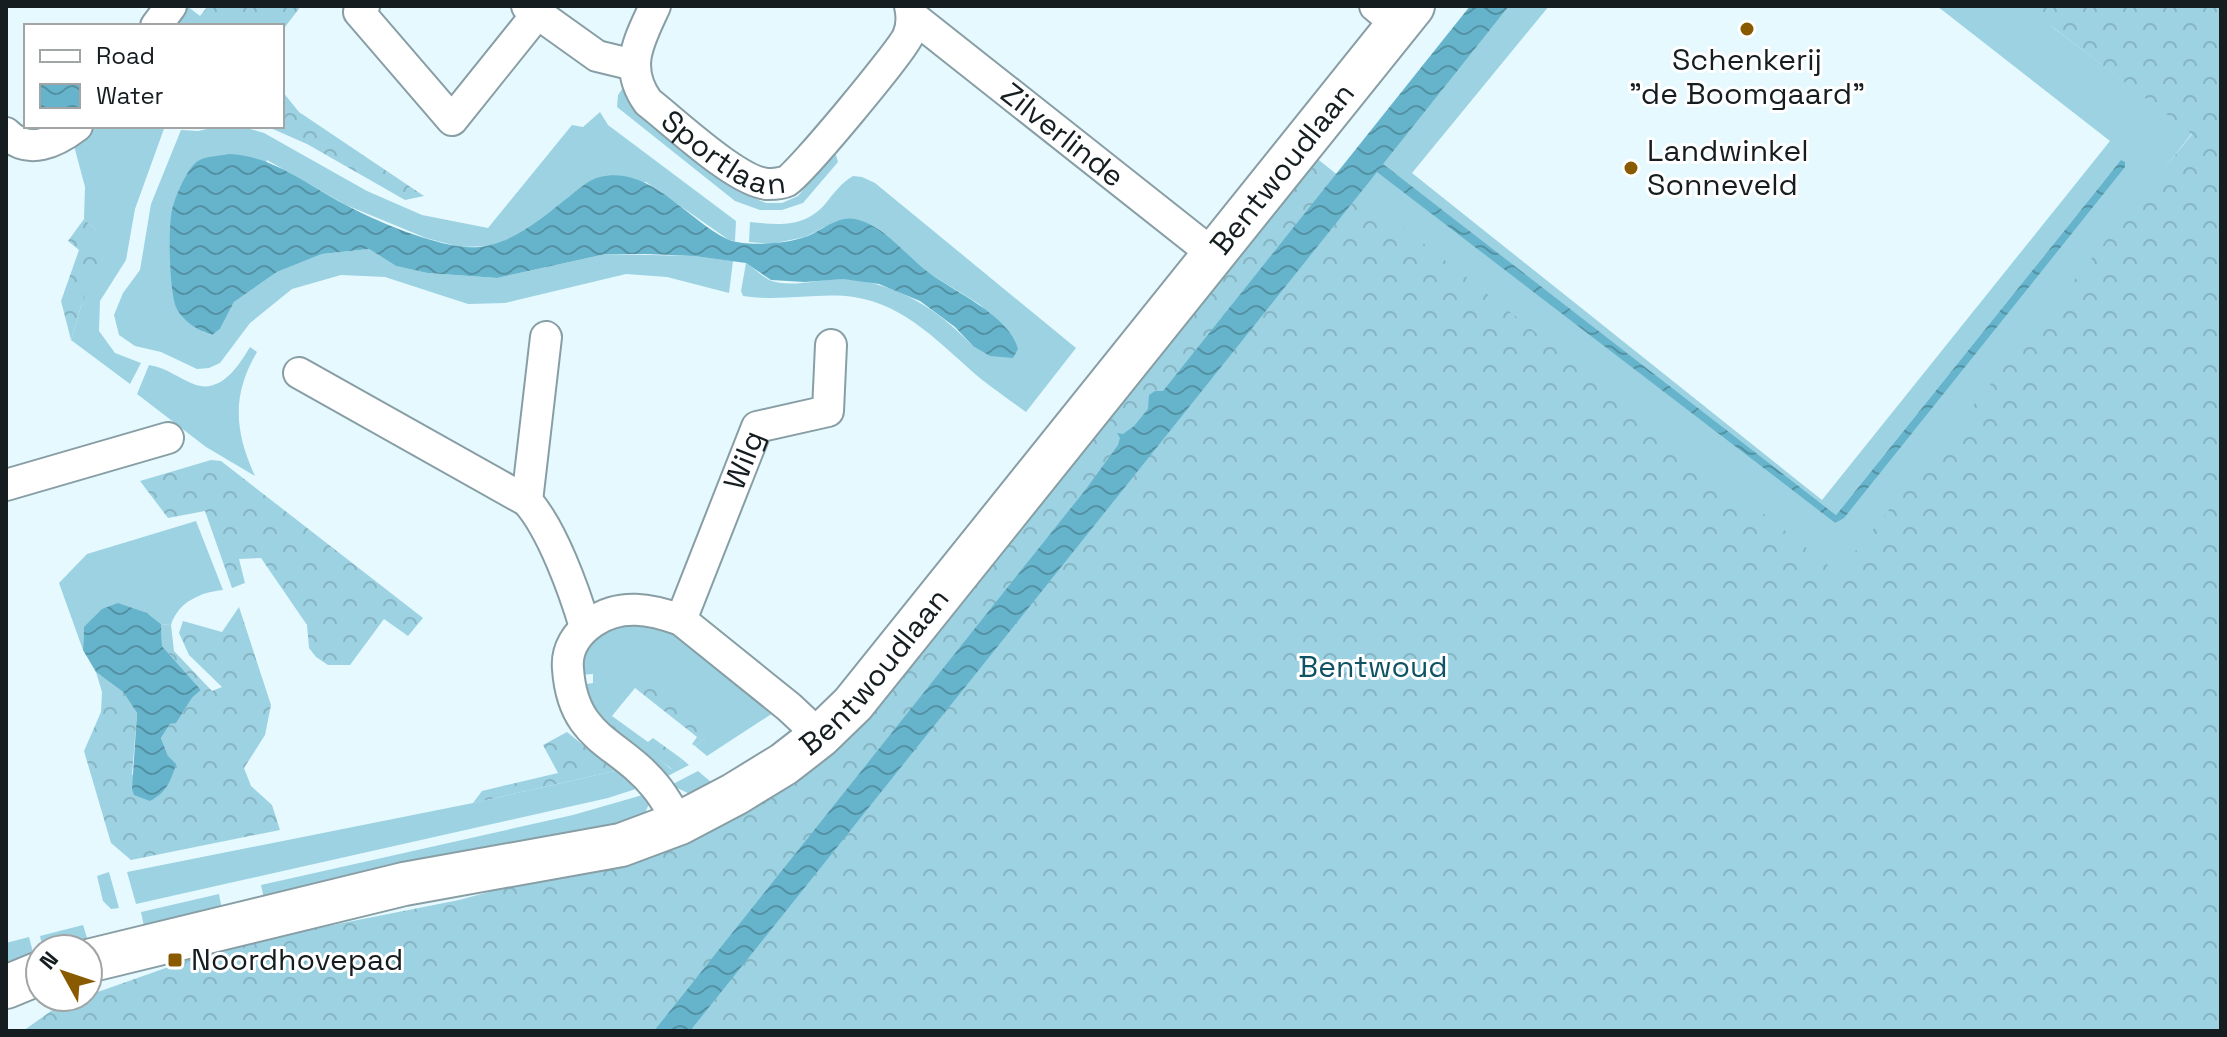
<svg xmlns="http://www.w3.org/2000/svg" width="2227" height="1037" font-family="'Space Grotesk',sans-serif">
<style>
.grass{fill:#9dd2e2}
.forest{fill:url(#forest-crowns)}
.water{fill:url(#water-waves)}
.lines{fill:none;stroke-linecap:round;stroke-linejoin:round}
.minor-casing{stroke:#889ea5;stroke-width:34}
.secondary-casing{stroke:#889ea5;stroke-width:46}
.minor{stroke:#fff;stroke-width:30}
.secondary{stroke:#fff;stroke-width:42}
.poi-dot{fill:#895a00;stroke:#fff;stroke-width:3}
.labels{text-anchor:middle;stroke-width:6;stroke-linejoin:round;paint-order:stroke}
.poi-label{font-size:30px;fill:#151d20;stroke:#fff;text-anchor:start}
.street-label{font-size:30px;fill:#151d20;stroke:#fff}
.park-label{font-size:30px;fill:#0f5263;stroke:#fff}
</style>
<defs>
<pattern id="forest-crowns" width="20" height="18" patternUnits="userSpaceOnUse" patternTransform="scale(2)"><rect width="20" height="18" fill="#9dd2e2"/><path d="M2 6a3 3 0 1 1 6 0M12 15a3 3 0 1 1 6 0" fill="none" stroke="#86b4c2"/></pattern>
<pattern id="water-waves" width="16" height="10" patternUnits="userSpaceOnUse" patternTransform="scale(2)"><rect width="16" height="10" fill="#66b4cb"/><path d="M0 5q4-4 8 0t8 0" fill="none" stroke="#5392a4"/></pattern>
</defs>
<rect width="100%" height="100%" fill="#e6f9ff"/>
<path class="grass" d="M 1509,6 L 1549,6 L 1412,173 L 1822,500 L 2110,141 L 1937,6 L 2087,6 L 2051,26 L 2192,133 L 1840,587 L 690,1031 L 1377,171 L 1835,523 L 2121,160 L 1836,515 L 1382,164 Z
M 623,88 L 634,109 L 739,192 L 766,203 L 782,203 L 798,196 L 830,156 L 836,155 L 838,162 L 803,203 L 782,210 L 760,210 L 735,201 L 617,107 L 618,95 Z
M 600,112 L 608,125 L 736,221 L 735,241 L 729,240 L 646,182 L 581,188 L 524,232 L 493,246 L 460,247 L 426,238 L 346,205 L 267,160 L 203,332 L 211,335 L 220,329 L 234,302 L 277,272 L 322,254 L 369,249 L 396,266 L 427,273 L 497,278 L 606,254 L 694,256 L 733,261 L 729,293 L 667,277 L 626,274 L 505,303 L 468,304 L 385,277 L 341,275 L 292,289 L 250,323 L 220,363 L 209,368 L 197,369 L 161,352 L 135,346 L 119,335 L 114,315 L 123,293 L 140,270 L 151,204 L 181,130 L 198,131 L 221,126 L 240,126 L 264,133 L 367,191 L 422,215 L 488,228 L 572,125 L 583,127 Z
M 85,126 L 165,126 L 135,209 L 126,260 L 100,301 L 99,331 L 115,353 L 141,363 L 130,384 L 71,340 L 82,303 L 96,230 L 84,219 L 85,187 L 73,142 Z
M 853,176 L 862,177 L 875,183 L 1076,348 L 1026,412 C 1011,401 995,390 981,379 C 942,346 907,305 854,297 C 819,292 781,302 743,296 L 741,291 L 746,263 C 754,268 763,278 772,281 C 794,288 822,278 845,279 C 898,283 937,309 973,346 L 1005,329 L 979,304 L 927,272 L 870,225 L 829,225 L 805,237 L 771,244 L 749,242 L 750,222 C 780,225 805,228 826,203 C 834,193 841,183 853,176 Z
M 250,347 L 257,352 C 231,396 235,432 255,476 L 206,447 L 137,394 L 149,365 C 168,368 179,379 196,385 C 222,393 239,365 250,347 Z
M 196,521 L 223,590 C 201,592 178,602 171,625 L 161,624 L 147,613 L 84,627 L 83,650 L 59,583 L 87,554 Z
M 615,623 L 668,627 L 776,711 L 707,756 L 695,746 L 705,738 L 634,680 L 607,718 L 671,769 L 682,759 L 689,765 L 664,778 L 600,725 L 580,685 L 593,683 L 593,674 L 578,675 L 586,642 Z
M 615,771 L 626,772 L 642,787 L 608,798 L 136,904 L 127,872 L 473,803 Z
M 698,771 L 711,782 L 711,790 L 692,795 L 671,785 Z
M 646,794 L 649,804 L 641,822 L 264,899 L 261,885 L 573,815 Z
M 109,872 L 119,908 L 111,909 L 103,901 L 97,876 Z
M 219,894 L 223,915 L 145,931 L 141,912 Z
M 83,925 L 89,944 L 81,949 L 43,949 L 40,936 Z
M 29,937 L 35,960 L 27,961 L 24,956 L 6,962 L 6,943 Z"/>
<path class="forest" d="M 180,6 L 187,6 L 200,16 L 208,6 L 301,6 L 282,31 L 282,26 L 164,26 Z
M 2025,6 L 2221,6 L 2221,1031 L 23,1031 L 58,1006 L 231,945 L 459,900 L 702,834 L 835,750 L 1315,157 L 1838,573 L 2192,134 Z
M 282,91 L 299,112 L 424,196 L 405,200 L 307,144 L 266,126 L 282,126 Z
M 84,219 L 96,230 L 103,251 L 82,303 L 71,340 L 61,301 L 79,250 L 68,241 Z
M 211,460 L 221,461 L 423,618 L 408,636 L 384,619 L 350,665 L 328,665 L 316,657 L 309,648 L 307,625 L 261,558 L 239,559 L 245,583 L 232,588 L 205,511 L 168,518 L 140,481 Z
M 239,607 L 271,705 L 265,735 L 244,768 L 251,786 L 272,805 L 280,830 L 131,860 L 111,843 L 84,751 L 101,712 L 102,692 L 96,672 L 123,692 L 137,713 L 132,775 L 168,756 L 161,738 L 170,724 L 176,722 L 192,698 L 201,690 L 162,646 L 161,624 L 171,625 L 174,651 L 212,691 L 222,687 L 189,655 L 179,633 L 183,621 L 222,632 Z
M 634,679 L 646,682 L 701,727 L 705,738 L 695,746 L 692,744 L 697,737 L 635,688 L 612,716 L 648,742 L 653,738 L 682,759 L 672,769 L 612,727 L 607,718 L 611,708 Z
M 567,732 L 615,771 L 473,803 L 482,791 L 558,773 L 543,745 Z"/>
<path class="water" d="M 1470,6 L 1509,6 L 1383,164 L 1836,515 L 2121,160 L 2125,162 L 2125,167 L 1844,518 L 1835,523 L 1377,172 L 690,1031 L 654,1031 L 1086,489 L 1118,445 L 1120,438 L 1117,433 L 1123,434 L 1134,426 L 1148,409 L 1149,395 L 1155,391 L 1163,391 Z
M 229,154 C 273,156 306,184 344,204 C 376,221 421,240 457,246 C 503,254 536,222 570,196 C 578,190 589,179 600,177 C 650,165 687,220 727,239 C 745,247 786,244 805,237 C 820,232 838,215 855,219 C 884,225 905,255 928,272 C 953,291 1010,316 1018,349 L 1013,358 L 990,356 L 973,346 L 955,327 L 920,301 L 879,284 L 843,279 L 805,282 L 771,280 L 746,263 L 694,256 L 646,254 L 606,254 L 497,278 L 427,273 L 396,266 L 369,249 L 322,254 L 277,272 L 234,302 L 220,329 L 212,335 C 199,331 184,322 177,309 C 169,294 168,228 172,210 C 175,197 187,168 198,161 C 206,156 220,156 229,154 Z
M 118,603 L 147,613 L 161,624 L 162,646 L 201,690 L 192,698 L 176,723 L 170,724 L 161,738 L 168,756 L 176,764 C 171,781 166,793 150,801 L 134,795 L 132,789 L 137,713 L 123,692 L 96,672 L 83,650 L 84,627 L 102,609 Z"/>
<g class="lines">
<defs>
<g id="minor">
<path d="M 364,6 L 359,12 L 452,120 L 537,14"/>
<path d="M 527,6 L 597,56 L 634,65"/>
<path id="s1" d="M 655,6 C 639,41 623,67 648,102 C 674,122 738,183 768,184 C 773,184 783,183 787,181 C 798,176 902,51 908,36 C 912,27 912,15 910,6"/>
<path d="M 1375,6 L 1398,25"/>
<path id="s2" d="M 912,16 L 1213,254"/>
<path d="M 156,26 L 171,6"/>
<path d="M 6,133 C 28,156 56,142 77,126"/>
<path d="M 299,373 L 527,501 C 552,529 574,590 585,627"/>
<path d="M 6,485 L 168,438"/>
<path d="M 527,501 L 546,337"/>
<path id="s3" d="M 681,620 L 757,427 L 828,411 L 831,345"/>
<path d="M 680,823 C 672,812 665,798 656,787 C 618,740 573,741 568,669 C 566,649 577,633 593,622 C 620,603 651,609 681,620 L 789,707 L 820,736"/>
</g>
<g id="secondary">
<path id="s4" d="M 88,961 L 404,884 L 621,845 L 680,823 L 735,794 L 784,764 L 820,736 L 853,704 L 1413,6"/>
<path d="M 6,987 L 40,973"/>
</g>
</defs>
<use href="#minor" class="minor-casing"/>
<use href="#secondary" class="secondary-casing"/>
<use href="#minor" class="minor"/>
<use href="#secondary" class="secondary"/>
</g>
<g class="poi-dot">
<circle cx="1747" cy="29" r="8"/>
<circle cx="1631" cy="168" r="8"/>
<rect x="167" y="952" width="16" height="16" rx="4"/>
</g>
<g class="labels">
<g class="poi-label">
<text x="1747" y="70" text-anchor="middle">Schenkerij<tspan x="1747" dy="34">"de Boomgaard"</tspan></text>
<text x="1647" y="161">Landwinkel<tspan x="1647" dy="34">Sonneveld</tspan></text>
<text x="191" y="970">Noordhovepad</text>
</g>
<g class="street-label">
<text dy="10" stroke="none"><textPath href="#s2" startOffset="192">Zilverlinde</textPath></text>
<text dy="10" stroke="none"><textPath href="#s1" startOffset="196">Sportlaan</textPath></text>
<text dy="10" stroke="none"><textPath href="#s4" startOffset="1506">Bentwoudlaan</textPath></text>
<text dy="10" stroke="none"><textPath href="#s3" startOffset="172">Wilg</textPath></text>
<text dy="10" stroke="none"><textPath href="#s4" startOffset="858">Bentwoudlaan</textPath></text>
</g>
<g class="park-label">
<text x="1373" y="677">Bentwoud</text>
</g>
</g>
<rect width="2227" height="1037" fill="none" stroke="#151d20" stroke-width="16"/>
<rect x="24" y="24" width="260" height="104" fill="#ffffff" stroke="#a1a5a6" stroke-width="2"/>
<rect x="40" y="50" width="40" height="12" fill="#ffffff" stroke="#a1a5a6" stroke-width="2"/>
<text x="96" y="64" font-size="24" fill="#151d20">Road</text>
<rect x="40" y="84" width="40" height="24" fill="url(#water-waves)" stroke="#a1a5a6" stroke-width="2"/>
<text x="96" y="104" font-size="24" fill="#151d20">Water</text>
<g transform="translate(64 973) rotate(310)"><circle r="38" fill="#ffffff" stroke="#a1a5a6" stroke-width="2"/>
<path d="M0-6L14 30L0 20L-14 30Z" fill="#895a00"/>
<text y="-12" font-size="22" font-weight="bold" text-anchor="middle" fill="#151d20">N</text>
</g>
</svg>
